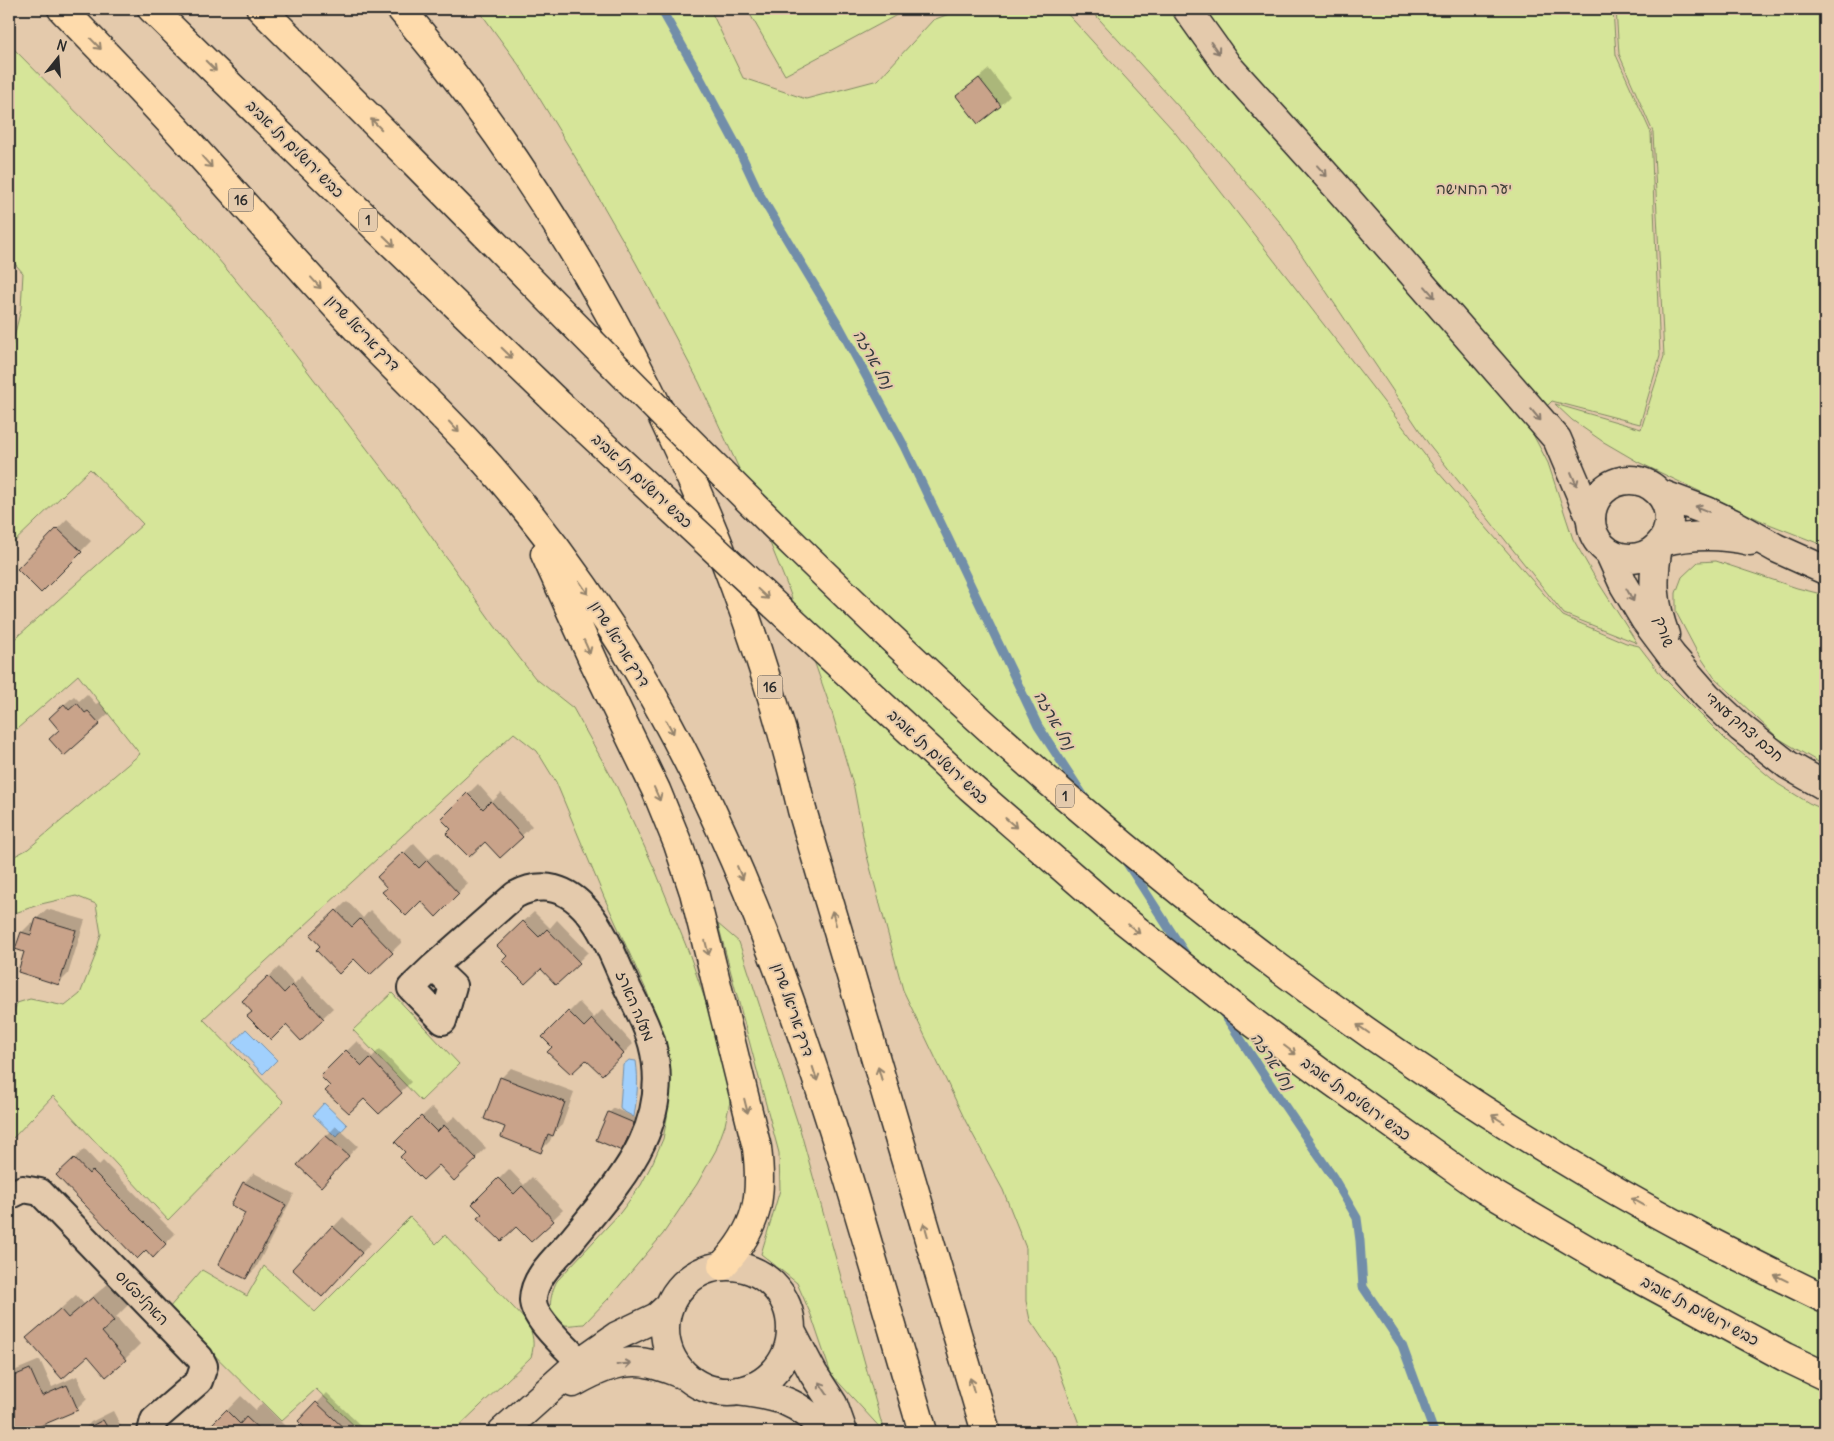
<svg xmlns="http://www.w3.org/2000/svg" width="1834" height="1441" font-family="Delius,'Playpen Sans Hebrew',sans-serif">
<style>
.green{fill:#d6e599;stroke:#808862}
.water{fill:#a1d0fd;stroke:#728ea9}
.shadow{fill:#0003}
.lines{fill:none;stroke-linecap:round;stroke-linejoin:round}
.stream{stroke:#728ea9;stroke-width:9}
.building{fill:#c9a38a;stroke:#2b2b2b}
.minor-casing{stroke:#2b2b2b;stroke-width:30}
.tertiary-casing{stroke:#2b2b2b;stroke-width:31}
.secondary-casing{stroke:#2b2b2b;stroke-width:31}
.trunk-casing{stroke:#2b2b2b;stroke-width:31}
.minor{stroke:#e4caac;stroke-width:26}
.tertiary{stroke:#e4caac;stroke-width:28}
.secondary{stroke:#e4caac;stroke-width:28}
.trunk{stroke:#fedbac;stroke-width:28}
.trunk-bridge-casing{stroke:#2b2b2b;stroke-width:31;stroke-linecap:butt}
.trunk-bridge{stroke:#fedbac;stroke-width:28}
.oneway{stroke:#94836c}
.oneway2{stroke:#887a6c}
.labels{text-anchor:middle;stroke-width:4;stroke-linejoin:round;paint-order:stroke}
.shield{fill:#e4caac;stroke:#625b52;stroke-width:1}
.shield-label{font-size:14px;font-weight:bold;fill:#2b2b2b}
.street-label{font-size:15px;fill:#2b2b2b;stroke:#e4caac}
.park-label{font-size:15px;fill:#3c3e36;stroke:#e4caac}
.water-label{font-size:16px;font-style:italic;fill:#373c40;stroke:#e4caac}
</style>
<rect width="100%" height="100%" fill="#e4caac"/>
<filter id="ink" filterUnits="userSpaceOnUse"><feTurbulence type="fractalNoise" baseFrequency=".02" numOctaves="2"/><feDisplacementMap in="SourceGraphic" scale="10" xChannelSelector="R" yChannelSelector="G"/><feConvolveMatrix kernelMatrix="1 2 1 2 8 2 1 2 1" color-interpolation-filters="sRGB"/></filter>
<g filter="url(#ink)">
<path class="green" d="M 478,9 L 710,9 L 743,78 L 806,99 L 878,80 L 933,20 L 962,9 L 1063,9 L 1173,130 L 1438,472 L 1563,616 L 1626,643 L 1639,646 L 1662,676 L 1726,740 L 1778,784 L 1809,803 L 1825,810 L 1825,1432 L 1082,1432 L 1053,1354 L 1030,1320 L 1026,1301 L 1026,1248 L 1003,1190 L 966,1122 L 903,990 L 866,852 L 854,788 L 831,709 L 789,590 L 747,486 L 699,382 L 636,263 L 577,160 L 521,68 Z
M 747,9 L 908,9 L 785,75 Z
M 1090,9 L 1613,9 L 1616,55 L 1651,133 L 1660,356 L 1640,424 L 1552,401 L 1528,425 L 1548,463 L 1573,539 L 1593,574 L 1637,643 L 1564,614 L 1428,443 L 1279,221 L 1208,139 Z
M 1616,9 L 1811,9 L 1817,13 L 1825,11 L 1825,546 L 1764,522 L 1638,462 L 1602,441 L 1572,420 L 1555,404 L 1641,429 L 1664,356 L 1653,132 L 1619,54 Z
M 9,44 L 199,236 L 267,318 L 394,484 L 494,625 L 535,678 L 573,708 L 617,787 L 656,872 L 689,953 L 727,1064 L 732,1092 L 725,1125 L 716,1150 L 697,1184 L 663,1234 L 609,1298 L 584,1324 C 578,1324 570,1326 564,1325 C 544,1322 550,1293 557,1281 L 620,1213 L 641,1185 L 653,1162 L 663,1139 L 667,1118 L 668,1073 L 661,1030 L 647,992 L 604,897 L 556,782 L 537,751 L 514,733 L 203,1019 L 284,1102 L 168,1220 L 53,1096 L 13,1138 L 9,1134 L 9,1028 L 17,1003 L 30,999 L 65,1006 L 80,994 L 94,959 L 101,934 L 96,904 L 76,896 L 41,904 L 9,915 L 9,859 L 28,849 L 140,754 L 78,675 L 9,736 L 9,644 L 143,524 L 90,469 L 9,547 L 9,348 L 12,345 L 21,309 L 23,273 L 9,257 Z
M 1716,561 L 1797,588 L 1825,595 L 1825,766 L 1778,738 L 1714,677 L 1696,650 L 1676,612 L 1676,593 L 1682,577 L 1698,562 Z
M 718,924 L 739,942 L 801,1133 L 884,1432 L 831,1374 L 811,1315 L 797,1283 L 761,1254 L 780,1190 L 779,1153 Z
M 392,993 L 459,1064 L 421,1101 L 353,1030 Z
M 410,1217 L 436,1244 L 445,1235 L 528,1323 C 533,1335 535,1344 531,1357 L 453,1432 L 361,1432 L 316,1389 L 281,1421 L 168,1309 L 202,1270 L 247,1296 L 264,1266 L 315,1312 Z"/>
<path class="water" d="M 246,1029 L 277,1060 L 263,1074 L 233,1043 Z
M 629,1060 L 636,1061 C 639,1081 637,1097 634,1117 L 621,1110 L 620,1107 L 623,1065 Z
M 324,1103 L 347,1125 L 336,1137 L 313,1115 Z"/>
<path class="shadow" d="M 989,69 L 1010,96 L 1000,106 L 957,96 Z
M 67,519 L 91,541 L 41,592 L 18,569 Z
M 87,694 L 96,704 L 99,702 L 109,713 L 64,754 L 60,729 L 60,708 L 74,696 L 79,701 Z
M 478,784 L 493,801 L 501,793 L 532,826 L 500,856 L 485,840 L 452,829 L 442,819 Z
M 414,843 L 429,859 L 437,852 L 468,884 L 436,915 L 421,899 L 388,888 L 379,877 Z
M 347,901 L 363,918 L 370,910 L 402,942 L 370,973 L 354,958 L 322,946 L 312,935 Z
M 47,909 L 85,920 L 68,974 L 58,984 L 22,932 L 31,923 L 35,924 L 37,918 Z
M 534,912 L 550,928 L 557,920 L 588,952 L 556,984 L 541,968 L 509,956 L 508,936 Z
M 279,967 L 294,984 L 302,976 L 333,1008 L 301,1039 L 286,1023 L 253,1012 L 244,1001 Z
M 579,1002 L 594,1018 L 602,1010 L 633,1044 L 602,1074 L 586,1058 L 554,1047 L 544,1037 Z
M 357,1041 L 372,1057 L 380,1049 L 411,1082 L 380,1112 L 364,1097 L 332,1086 L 321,1076 Z
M 511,1068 L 574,1092 L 562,1125 L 553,1133 L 550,1141 L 540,1151 L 501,1078 Z
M 432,1107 L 447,1123 L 455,1116 L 486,1148 L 454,1179 L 439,1163 L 406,1152 L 396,1142 Z
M 614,1108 L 638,1119 L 626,1145 L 622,1150 L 609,1113 Z
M 336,1126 L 358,1146 L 330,1175 L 299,1164 Z
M 84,1149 L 99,1165 L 103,1161 L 175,1234 L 153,1256 L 58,1175 Z
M 509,1169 L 524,1185 L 532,1177 L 563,1210 L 531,1240 L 516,1225 L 483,1214 L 474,1204 Z
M 254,1173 L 294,1194 L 256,1268 L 246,1278 L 247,1212 L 244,1183 Z
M 343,1217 L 371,1243 L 332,1285 L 294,1269 Z
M 109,1283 L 128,1305 L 116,1317 L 140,1344 L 125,1359 L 88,1354 L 28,1338 L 76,1295 L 84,1304 Z
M 40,1360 L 52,1387 L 77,1376 L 87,1399 L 77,1409 L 23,1432 L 13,1432 L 9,1423 L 9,1373 Z
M 327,1393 L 361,1426 L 356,1432 L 311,1432 L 300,1421 Z
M 241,1396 L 256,1410 L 262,1403 L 286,1427 L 283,1430 L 285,1432 L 206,1432 Z
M 113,1411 L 124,1432 L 81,1432 L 91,1422 Z"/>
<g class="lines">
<path class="stream" d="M 661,9 L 692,63 L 739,150 L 760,195 L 838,324 L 904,446 L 1038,726 L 1085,798
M 1125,860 L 1188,958
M 1222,1011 L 1280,1099 L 1333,1177 L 1357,1218 L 1360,1241 L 1363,1287 L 1402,1345 L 1434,1432"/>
</g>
<path class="building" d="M 979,78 L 1001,106 L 978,124 L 956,96 Z
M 57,528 L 82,552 L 41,593 L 17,569 Z
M 77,703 L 85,713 L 88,711 L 100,724 L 64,756 L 49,739 L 59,730 L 49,718 L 64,704 L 69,710 Z
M 467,793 L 483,809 L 491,801 L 523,837 L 500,858 L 485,842 L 469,857 L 446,834 L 451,829 L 441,819 Z
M 403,852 L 419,868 L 427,860 L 459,894 L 436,917 L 421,901 L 406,916 L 382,892 L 387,888 L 377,877 Z
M 336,910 L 352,927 L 360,919 L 393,953 L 370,975 L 354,959 L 339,974 L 316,950 L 320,946 L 310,935 Z
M 36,918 L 76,930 L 59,985 L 18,972 L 24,952 L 15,949 L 21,932 L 31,935 Z
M 523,921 L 539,937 L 547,929 L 580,963 L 556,985 L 541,969 L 525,984 L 502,961 L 507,956 L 497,946 Z
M 268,976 L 284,993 L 292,985 L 324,1019 L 301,1041 L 286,1025 L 271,1040 L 247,1016 L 252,1012 L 242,1001 Z
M 568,1011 L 584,1027 L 592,1019 L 624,1054 L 602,1075 L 586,1060 L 571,1074 L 547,1052 L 552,1047 L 542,1037 Z
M 346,1050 L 362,1066 L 370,1058 L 402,1093 L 379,1114 L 364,1099 L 349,1113 L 325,1091 L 330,1086 L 320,1076 Z
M 500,1077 L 565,1102 L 553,1136 L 548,1134 L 541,1153 L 501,1137 L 505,1127 L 484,1119 Z
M 608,1112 L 634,1123 L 622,1151 L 596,1140 Z
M 421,1116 L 437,1132 L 444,1125 L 477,1159 L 454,1181 L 439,1165 L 423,1180 L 400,1157 L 405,1152 L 395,1142 Z
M 325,1135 L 349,1156 L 321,1187 L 297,1165 Z
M 74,1158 L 89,1174 L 92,1170 L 166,1244 L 153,1258 L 146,1250 L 137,1259 L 56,1175 Z
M 498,1178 L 514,1194 L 522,1186 L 554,1221 L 531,1242 L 516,1227 L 501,1241 L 477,1218 L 482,1214 L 472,1204 Z
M 243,1182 L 286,1205 L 246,1279 L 218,1265 L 245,1213 L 231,1205 Z
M 332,1226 L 362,1253 L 322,1297 L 292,1269 Z
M 93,1297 L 114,1321 L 102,1332 L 126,1360 L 106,1377 L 88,1356 L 62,1379 L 26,1338 L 60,1309 L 68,1318 Z
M 30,1369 L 42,1396 L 67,1385 L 78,1410 L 26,1432 L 11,1432 L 9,1426 L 9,1378 Z
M 316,1402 L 348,1432 L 309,1432 L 298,1421 Z
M 226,1410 L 240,1424 L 246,1417 L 262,1432 L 204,1432 Z
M 103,1420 L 110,1432 L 80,1432 Z"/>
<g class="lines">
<defs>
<path id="minor" d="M 433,967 L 515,895 C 543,880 568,888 588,912 C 606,934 616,963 628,989 C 637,1007 647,1025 652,1044 C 674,1126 618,1183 571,1241 C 557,1257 533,1277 533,1300 C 533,1319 567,1348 580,1362
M 433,967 L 453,986 L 443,1021 L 411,988 Z
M 9,1196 L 23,1189 L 40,1192 L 200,1358 L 204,1366 L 199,1381 L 154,1420 L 151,1432"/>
<path id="tertiary" d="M 1187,9 L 1227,65 L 1336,186 L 1557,439 L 1591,519"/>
<path id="secondary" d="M1591 519a39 39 0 1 1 78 0a39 39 0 1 1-78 0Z
M 1659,493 L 1707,511 L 1732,523 L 1776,548 L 1825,570
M 1662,542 C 1692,534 1720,534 1750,541
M 1658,546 C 1652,582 1653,601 1665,635
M 1609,552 L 1624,585 L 1645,620 L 1672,656 L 1707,696 L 1741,728 L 1788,765 L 1825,786
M665 1329a63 63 0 1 1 126 0a63 63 0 1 1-126 0Z
M 791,1331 L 813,1373 L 833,1404 L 843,1432
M 573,1383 C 596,1370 624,1357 651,1364 C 662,1366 673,1371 684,1375
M 737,1391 C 773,1395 802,1401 824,1432
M 502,1432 L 580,1362 L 617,1336 L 657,1317 L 669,1306"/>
<path id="trunk" d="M 62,9 C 105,54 149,98 191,145 C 246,206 300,268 356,328 C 395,370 437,408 475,450 C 536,517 591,592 637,669 C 778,904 846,1172 923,1432
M 152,9 L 347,200 L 561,406
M 261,9 L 410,158
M 401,9 C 590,234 736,524 802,810 L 986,1432
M 545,554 L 594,662 L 656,790 L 678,844 L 694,892 L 757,1148 C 763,1199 758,1227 722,1266"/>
</defs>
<use href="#minor" class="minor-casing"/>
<use href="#tertiary" class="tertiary-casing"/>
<use href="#secondary" class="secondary-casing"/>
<use href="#trunk" class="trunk-casing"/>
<use href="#minor" class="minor"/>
<use href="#tertiary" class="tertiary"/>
<use href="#secondary" class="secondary"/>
<use href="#trunk" class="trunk"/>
<defs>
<path id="trunk-bridge" d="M 410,158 C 628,378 841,603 1076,805 C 1236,943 1408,1068 1589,1175 C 1666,1221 1745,1260 1825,1299
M 561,406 L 970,787 L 1110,909 L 1255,1024 L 1329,1079 L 1479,1186 L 1605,1260 L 1785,1357 L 1825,1376"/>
</defs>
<use href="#trunk-bridge" class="trunk-bridge-casing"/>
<use href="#trunk-bridge" class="trunk-bridge"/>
</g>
<defs><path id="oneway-shaft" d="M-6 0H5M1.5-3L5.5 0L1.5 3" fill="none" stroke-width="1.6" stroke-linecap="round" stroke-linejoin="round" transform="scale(1.25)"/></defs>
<g class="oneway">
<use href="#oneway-shaft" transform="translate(96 44) rotate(46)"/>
<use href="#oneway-shaft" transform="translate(211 66) rotate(45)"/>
<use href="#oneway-shaft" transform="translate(376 124) rotate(-135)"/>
<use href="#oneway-shaft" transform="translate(207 162) rotate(48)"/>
<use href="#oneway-shaft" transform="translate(389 241) rotate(44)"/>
<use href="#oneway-shaft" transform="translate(316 283) rotate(48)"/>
<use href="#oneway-shaft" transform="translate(507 353) rotate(44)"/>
<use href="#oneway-shaft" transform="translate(454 427) rotate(47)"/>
<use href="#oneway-shaft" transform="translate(584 588) rotate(55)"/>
<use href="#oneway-shaft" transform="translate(763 594) rotate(43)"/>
<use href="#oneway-shaft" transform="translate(587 647) rotate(66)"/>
<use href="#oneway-shaft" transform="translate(670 727) rotate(61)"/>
<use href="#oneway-shaft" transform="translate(657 794) rotate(66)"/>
<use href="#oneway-shaft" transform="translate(1011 823) rotate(41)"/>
<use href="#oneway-shaft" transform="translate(740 873) rotate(67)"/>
<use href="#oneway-shaft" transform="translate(834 918) rotate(-106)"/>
<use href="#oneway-shaft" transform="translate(1134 929) rotate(39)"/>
<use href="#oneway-shaft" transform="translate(707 948) rotate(76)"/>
<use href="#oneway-shaft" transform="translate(1363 1029) rotate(-145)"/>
<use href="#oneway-shaft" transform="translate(1290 1050) rotate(37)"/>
<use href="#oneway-shaft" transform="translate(815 1074) rotate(72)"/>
<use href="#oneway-shaft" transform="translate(880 1074) rotate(-106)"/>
<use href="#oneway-shaft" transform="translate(746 1106) rotate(76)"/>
<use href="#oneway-shaft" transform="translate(1498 1119) rotate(-148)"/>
<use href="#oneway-shaft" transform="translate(1638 1202) rotate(-151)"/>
<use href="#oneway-shaft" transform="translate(926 1230) rotate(-106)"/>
<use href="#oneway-shaft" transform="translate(1781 1278) rotate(-154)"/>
<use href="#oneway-shaft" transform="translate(972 1385) rotate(-106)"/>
</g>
<g class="oneway2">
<use href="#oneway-shaft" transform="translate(1215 48) rotate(54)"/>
<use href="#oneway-shaft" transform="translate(1322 171) rotate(48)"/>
<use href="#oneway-shaft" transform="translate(1430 292) rotate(49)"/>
<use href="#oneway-shaft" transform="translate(1536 415) rotate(50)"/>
<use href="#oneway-shaft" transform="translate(1574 479) rotate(67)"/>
<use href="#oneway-shaft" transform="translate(1702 509) rotate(-157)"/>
<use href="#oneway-shaft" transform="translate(1630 595) rotate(61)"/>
<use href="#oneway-shaft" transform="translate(624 1364) rotate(-7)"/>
<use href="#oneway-shaft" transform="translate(823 1388) rotate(-124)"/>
</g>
</g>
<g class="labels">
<g class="shield">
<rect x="228.5" y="188.5" width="25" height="23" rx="4"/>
<rect x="359" y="208.5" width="18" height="23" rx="4"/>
<rect x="757.5" y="675.5" width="25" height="23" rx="4"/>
<rect x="1056" y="784.5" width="18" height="23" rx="4"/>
</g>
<g class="shield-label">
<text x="241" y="205">16</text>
<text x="368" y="225">1</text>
<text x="770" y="692">16</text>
<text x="1065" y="801">1</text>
</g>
<g class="street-label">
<text transform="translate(295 149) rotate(45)" y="5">כביש ירושלים תל אביב</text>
<text transform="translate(363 333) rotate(46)" y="5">דרך אריאל שרון</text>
<text transform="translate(642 481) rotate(43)" y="5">כביש ירושלים תל אביב</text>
<text transform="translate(1664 632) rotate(72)" y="5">שורק</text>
<text transform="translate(620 644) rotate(58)" y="5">דרך אריאל שרון</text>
<text transform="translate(1744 727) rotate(41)" y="5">חכם יצחק עמדי</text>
<text transform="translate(938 757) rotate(43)" y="5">כביש ירושלים תל אביב</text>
<text transform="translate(635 1006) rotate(67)" y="5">מעלה הארז</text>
<text transform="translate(793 1010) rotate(71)" y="5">דרך אריאל שרון</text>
<text transform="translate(1356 1099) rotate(36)" y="5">כביש ירושלים תל אביב</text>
<text transform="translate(142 1298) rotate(46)" y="5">האקליפטוס</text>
<text transform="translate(1700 1311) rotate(28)" y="5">כביש ירושלים תל אביב</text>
</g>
<g class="park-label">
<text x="1474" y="194">יער החמישה</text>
</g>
<g class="water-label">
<text transform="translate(874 359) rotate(61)" y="6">נחל ארזה</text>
<text transform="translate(1055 720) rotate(60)" y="6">נחל ארזה</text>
<text transform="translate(1273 1061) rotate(57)" y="6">נחל ארזה</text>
</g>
</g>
<rect width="1834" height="1441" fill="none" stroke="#e4caac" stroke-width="30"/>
<rect x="15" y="15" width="1804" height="1411" fill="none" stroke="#2b2b2b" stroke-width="2" filter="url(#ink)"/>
<g transform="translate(58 58) rotate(17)" stroke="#e4caac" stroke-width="4" paint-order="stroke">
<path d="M0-4L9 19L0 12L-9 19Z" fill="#2b2b2b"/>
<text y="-8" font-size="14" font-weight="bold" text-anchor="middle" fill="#2b2b2b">N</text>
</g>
</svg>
